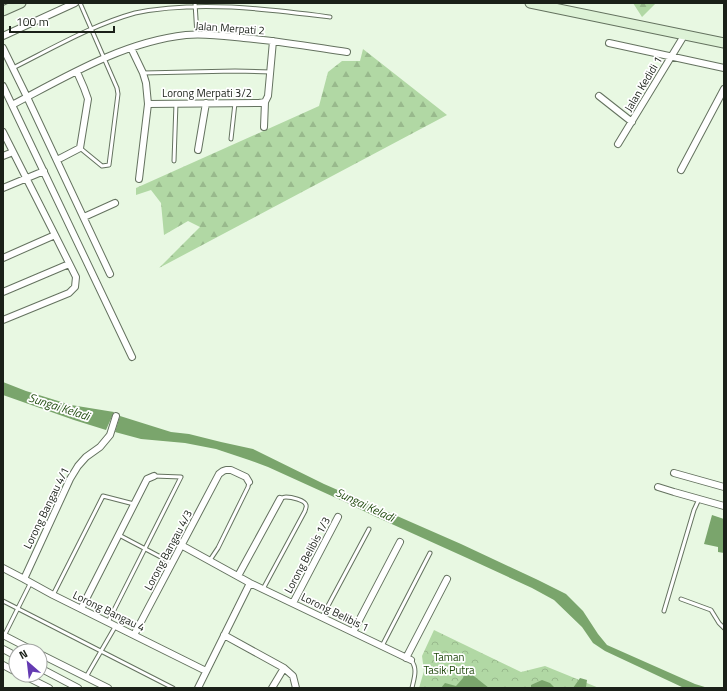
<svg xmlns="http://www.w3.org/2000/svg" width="727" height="691" font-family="'Titillium Web',sans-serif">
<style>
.forest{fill:url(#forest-firs)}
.park{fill:url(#park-crowns)}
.water{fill:#7aa56c}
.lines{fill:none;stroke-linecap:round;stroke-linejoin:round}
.lane-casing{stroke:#64725f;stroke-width:5}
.street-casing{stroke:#64725f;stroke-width:8}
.secondary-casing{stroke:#64725f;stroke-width:11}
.lane{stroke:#fff;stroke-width:3}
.street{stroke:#fff;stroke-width:6}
.secondary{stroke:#ddf2d6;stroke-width:9}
.labels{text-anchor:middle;stroke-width:3.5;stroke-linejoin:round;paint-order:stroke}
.street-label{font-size:11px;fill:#1a2018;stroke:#fff}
.park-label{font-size:11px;fill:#20490e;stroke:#fff}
.water-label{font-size:12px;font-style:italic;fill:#244d12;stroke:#fff}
</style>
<defs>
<pattern id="forest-firs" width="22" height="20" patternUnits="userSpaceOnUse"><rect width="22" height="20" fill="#b1d8a4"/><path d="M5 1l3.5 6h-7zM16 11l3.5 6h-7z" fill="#98b98c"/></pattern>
<pattern id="park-crowns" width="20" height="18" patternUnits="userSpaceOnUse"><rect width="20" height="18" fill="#b1d8a4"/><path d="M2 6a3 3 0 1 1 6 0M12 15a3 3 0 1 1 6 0" fill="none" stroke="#98b98c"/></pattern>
</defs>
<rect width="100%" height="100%" fill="#e8f8e2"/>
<path class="forest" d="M 633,3 L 656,3 L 642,17 Z
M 363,49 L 447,115 L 159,268 L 200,227 L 188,221 L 164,235 L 161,203 L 151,190 L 136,195 L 136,188 L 319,106 L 328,72 L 342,61 L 360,61 Z"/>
<path class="park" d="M 434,630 L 521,672 L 545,666 L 599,688 L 419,688 L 424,671 L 422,656 Z"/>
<path class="water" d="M 3,382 L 26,391 L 71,405 L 114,412 L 106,430 L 74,420 L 3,395 Z
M 120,416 L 171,432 L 189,434 L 221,442 L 253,449 L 324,484 L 461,544 L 538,580 L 566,594 L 583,611 L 598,634 L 607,645 L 695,684 L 708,688 L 684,688 L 605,651 L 593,643 L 582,627 L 554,600 L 532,588 L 467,558 L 374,516 L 345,502 L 268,467 L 249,460 L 216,449 L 185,443 L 141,439 L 115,432 Z
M 712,515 L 724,519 L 724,553 L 718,552 L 718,547 L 704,544 Z
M 470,673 L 489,688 L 441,688 L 445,683 L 456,686 L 463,678 L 464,674 Z
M 580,678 L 587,680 L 586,687 L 586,688 L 573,688 Z
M 542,680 L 550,683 L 555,688 L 531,688 L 531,685 Z"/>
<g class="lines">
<defs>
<path id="lane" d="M 80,3 L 117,88 L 118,94 L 109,165 L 102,166 L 80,148
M 195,3 L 197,35
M 13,68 C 53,48 92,25 135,13 C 197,0 267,9 330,17
M 143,73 L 235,71 L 271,72
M 231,139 L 235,103
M 174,161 L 176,103
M 119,535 L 172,563
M 210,560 L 218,548 L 248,487 L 249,482
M 263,589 L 305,511 C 305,510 307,506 306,505 C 305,500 291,497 286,497 C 283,497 282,498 280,499
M 53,595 L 103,496 L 134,504
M 681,599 L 711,610 L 719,623 L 724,628
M 3,601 L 173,688
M 664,611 L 694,510 L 699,499
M 322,617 L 369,529
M 108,622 L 181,477 L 154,476
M 4,636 L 31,582
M 382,646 L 430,553
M 411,660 C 418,669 414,678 412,688
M 86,677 L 115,627"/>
<path id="street" d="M 3,36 L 75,3
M 609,43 L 724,68
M 3,48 L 27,97 L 110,274
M 131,48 L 143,73 L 146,83 L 148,104 L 139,179
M 3,86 L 132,357
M 599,96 L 632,122
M 148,104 L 259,103 L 265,102
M 12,105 C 67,76 123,42 186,35 C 205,33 225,36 244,38 C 279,41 313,47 347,52
M 264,127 L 265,102 L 268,96 L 273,41
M 3,132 L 55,235 L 3,258
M 618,144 L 685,34
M 198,150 L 206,103
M 3,156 L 13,152
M 57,160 L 80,148 L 88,99 L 84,88 L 77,72
M 681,170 L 724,89
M 3,188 L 44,171
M 84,217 L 115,203
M 3,292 L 69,264
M 3,320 L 69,293 L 75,287 L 76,277 L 55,235
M 674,473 L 724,487
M 658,487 L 674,492 L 724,506
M 181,545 L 250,583 L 411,660
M 3,568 L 24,579 L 53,595 L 206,671
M 238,576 L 280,499
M 24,579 L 70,479 L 78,466 L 86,457 L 100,447 L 110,435 L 116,416
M 293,603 L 338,517
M 81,609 L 147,479 L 154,476
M 353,632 L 400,542
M 3,635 L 34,651
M 134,635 L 219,474 L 223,471 L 226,470 L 231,470 L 246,477 L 249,482
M 224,635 L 284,668 L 293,676 L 296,688
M 3,649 L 16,656
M 40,654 L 108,688
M 406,658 L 447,579
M 3,665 L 16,672
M 40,668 L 78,688
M 23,675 L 49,688
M 198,688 L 250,583
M 272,688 L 284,668"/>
<path id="secondary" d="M 530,3 L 724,43
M 3,11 L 21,3"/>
</defs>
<use href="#lane" class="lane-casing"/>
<use href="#street" class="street-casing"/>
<use href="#secondary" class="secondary-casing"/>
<use href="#lane" class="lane"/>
<use href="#street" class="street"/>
<use href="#secondary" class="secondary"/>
</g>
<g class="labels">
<g class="street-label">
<text transform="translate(230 28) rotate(4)" y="4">Jalan Merpati 2</text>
<text transform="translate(643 84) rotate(-59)" y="4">Jalan Kedidi 1</text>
<text x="207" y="97">Lorong Merpati 3/2</text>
<text transform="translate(46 508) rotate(-64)" y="4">Lorong Bangau 4/1</text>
<text transform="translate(168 550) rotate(-62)" y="4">Lorong Bangau 4/3</text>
<text transform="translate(307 555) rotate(-62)" y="4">Lorong Belibis 1/3</text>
<text transform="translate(109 611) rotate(26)" y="4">Lorong Bangau 4</text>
<text transform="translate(335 612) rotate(26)" y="4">Lorong Belibis 1</text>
</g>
<g class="park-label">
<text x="449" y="661">Taman<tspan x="449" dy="13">Tasik Putra</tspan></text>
</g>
<g class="water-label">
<text transform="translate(59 407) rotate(18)" y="4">Sungai Keladi</text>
<text transform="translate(365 505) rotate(25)" y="4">Sungai Keladi</text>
</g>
</g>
<rect width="727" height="691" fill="none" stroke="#1a2018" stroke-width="8"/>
<g transform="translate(28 663) rotate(332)"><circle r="19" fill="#ffffff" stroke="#a3a6a3"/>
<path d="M0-3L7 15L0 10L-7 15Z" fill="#643ab2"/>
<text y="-6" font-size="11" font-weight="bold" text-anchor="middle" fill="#1a2018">N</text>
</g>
<path d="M10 26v6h104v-6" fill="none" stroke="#1a2018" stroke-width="2"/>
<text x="16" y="26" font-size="12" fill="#1a2018" stroke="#ffffff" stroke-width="3" paint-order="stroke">100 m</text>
</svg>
